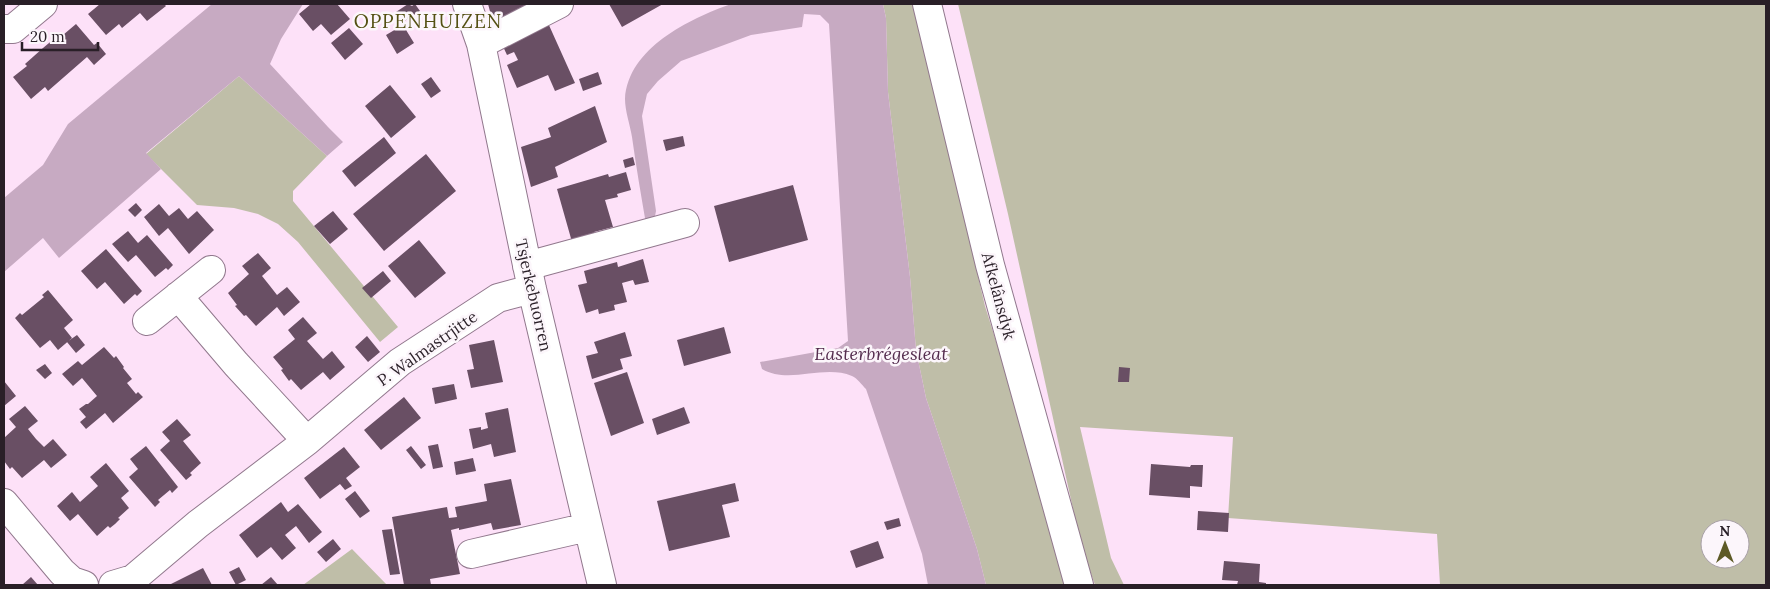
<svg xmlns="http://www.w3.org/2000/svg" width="1770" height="589" font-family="Lora,serif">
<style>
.green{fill:#bfbea8;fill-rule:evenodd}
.water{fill:#c7aac2}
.building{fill:#694f64}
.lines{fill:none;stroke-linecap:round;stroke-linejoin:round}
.minor-casing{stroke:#91788d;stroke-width:30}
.minor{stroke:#fff;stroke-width:28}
.labels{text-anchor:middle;stroke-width:5;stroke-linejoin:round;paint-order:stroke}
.street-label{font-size:16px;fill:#291f27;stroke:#fcf6fb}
.water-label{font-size:18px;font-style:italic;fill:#552d4f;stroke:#fcf6fb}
.quarter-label{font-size:19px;letter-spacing:1px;fill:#545013;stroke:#fcf6fb}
</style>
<rect width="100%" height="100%" fill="#fde1f8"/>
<path class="green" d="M 883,4 L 914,4 L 985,306 L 1062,553 L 1070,585 L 986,585 L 977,549 L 926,398 L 916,350 L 910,277 L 888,92 L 886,18 Z
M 958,4 L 1766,4 L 1766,585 L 1440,585 L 1437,534 L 1228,518 L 1233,437 L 1080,427 L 1111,558 L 1124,585 L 1095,585 L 1081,545 L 1008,214 ZM 1710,529 L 1740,529 L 1740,559 L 1710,559 Z
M 239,76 L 327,156 L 293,191 L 293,201 L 398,327 L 380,342 L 298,242 L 278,224 L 258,214 L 234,208 L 197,205 L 146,154 Z
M 352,549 L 387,585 L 303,585 Z"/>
<path class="water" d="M 212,4 L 303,4 L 281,39 L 270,64 L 328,127 L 343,142 L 327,156 L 239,76 L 146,153 L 161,169 L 59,258 L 43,238 L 4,272 L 4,198 L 43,165 L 68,124 Z
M 731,4 L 883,4 L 886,18 L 888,92 L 910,277 L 916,350 L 926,398 L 977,549 L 986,585 L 928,585 L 922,554 L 866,389 C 862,385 857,378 852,376 C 823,364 789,385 762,369 L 760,362 L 838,348 L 848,341 L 830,40 L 829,24 L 820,15 L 804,14 L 802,27 L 751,35 L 681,61 L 658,81 L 647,94 L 642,116 L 656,211 L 654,221 L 646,224 C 641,195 636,166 632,137 C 630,125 625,111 625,99 C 628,48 689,19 731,4 Z"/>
<path class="building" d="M 100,4 L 164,4 L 166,6 L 147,21 L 140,13 L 122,28 L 119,24 L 106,35 L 88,14 Z
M 311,4 L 337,4 L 350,19 L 331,35 L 321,24 L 313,31 L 299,14 Z
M 408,4 L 412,6 L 415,4 L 420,11 L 403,22 L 396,12 Z
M 488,4 L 530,4 L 494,26 Z
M 609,4 L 663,4 L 622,27 Z
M 548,23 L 575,83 L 555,91 L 548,75 L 517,88 L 507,65 L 518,60 L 514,52 L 507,55 L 500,40 Z
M 76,24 L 94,45 L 97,43 L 106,54 L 94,65 L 87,57 L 48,91 L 45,87 L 31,99 L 13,77 L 27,66 L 25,64 L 43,48 L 61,33 L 63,35 Z
M 403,25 L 414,43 L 397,54 L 386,35 Z
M 349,28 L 363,44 L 345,60 L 331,43 Z
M 598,72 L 602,84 L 583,91 L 579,79 Z
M 431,77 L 441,91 L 431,98 L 421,84 Z
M 390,85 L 416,117 L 391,138 L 365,106 Z
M 595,106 L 607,142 L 555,167 L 558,177 L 531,187 L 521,147 L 551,137 L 548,128 Z
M 683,136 L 685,146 L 666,151 L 663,140 Z
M 384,137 L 396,153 L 355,187 L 342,171 Z
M 426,154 L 456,191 L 384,251 L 353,214 Z
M 633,157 L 635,165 L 625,168 L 623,160 Z
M 626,172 L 631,190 L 617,194 L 618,197 L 605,200 L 613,227 L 594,232 L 595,235 L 572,242 L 557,189 L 608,174 L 609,177 Z
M 793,185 L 808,240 L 729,262 L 714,206 Z
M 136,203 L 142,210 L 135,217 L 128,210 Z
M 159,204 L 169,216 L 179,208 L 188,219 L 197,211 L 214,230 L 189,254 L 168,228 L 159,236 L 144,217 Z
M 333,211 L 348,229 L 330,244 L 314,226 Z
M 128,231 L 138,243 L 147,235 L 173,265 L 168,270 L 166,268 L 155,277 L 136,255 L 128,262 L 112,244 Z
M 419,240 L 446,273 L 415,298 L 388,266 Z
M 106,249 L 142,291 L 137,296 L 135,294 L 124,304 L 105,282 L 97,289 L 81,271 Z
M 258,253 L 271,268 L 262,276 L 270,286 L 277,295 L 287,287 L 300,302 L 284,316 L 277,307 L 256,326 L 246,315 L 244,316 L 235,306 L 237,305 L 228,293 L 249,274 L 242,266 Z
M 643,259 L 649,282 L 635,285 L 633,280 L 622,283 L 627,302 L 614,305 L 615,310 L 599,314 L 598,309 L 586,313 L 578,285 L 587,283 L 584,271 L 617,262 L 618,267 Z
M 383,271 L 391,281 L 371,298 L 362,288 Z
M 48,290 L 73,320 L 64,328 L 72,338 L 58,350 L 50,340 L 40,348 L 15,318 L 20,313 L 22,315 L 44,297 L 42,295 Z
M 303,317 L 317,333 L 307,341 L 323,359 L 332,351 L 345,367 L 330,380 L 323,372 L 301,390 L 291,379 L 289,381 L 281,370 L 283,369 L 273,357 L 295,339 L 288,330 Z
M 724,327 L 731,353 L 684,366 L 677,340 Z
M 625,332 L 632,356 L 620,359 L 623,369 L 592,379 L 586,356 L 598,353 L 594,342 Z
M 77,335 L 85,345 L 76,353 L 67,342 Z
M 367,336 L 380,352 L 368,362 L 355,347 Z
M 494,340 L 503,382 L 471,388 L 467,370 L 474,369 L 469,345 Z
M 104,347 L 114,358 L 116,356 L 124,367 L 123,368 L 132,379 L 127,383 L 136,394 L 138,392 L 143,397 L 113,423 L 105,413 L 86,429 L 80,422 L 86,417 L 79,409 L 86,404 L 88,404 L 97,396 L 82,378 L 73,386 L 62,374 L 78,361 L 82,365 Z
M 45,364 L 52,373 L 45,379 L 36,370 Z
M 1119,367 L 1130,368 L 1129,382 L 1118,382 Z
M 627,372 L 644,423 L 611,436 L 594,383 Z
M 4,381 L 16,396 L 4,406 Z
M 454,384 L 457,399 L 435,404 L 432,388 Z
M 404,397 L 421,418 L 381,450 L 364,430 Z
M 25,406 L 38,421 L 28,429 L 36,439 L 44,447 L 53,439 L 67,455 L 51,468 L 44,460 L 22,478 L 12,467 L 10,469 L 4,461 L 4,438 L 16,427 L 9,419 Z
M 684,407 L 690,423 L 657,435 L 652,419 Z
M 508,408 L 516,452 L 494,457 L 491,444 L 473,449 L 469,429 L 481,427 L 481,430 L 488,428 L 485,413 Z
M 177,419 L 191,435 L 183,441 L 201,463 L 190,473 L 192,475 L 186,480 L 160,450 L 170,441 L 162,432 Z
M 438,444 L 443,467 L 433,469 L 428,446 Z
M 146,446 L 178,487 L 172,493 L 170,490 L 158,500 L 160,502 L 155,507 L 129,477 L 138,469 L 130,459 Z
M 411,446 L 426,465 L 421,469 L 406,450 Z
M 344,447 L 360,467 L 346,478 L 352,486 L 345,490 L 340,484 L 320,499 L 304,478 Z
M 473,458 L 476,471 L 456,475 L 454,462 Z
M 106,463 L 129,491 L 121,498 L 129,508 L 118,518 L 120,519 L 115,524 L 110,528 L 108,526 L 97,536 L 78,514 L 70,521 L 57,506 L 72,492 L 80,502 L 98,486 L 90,477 Z
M 1151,464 L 1190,467 L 1191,465 L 1203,465 L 1202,487 L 1190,486 L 1190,498 L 1149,495 Z
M 511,479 L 521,525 L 493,530 L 491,523 L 459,530 L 459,528 L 451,530 L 460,574 L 430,579 L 431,585 L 404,585 L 392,517 L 447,507 L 449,518 L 457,517 L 455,507 L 487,501 L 484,484 Z
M 735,483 L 739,501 L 722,505 L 730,537 L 669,551 L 657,501 Z
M 355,491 L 370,511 L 360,518 L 345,499 Z
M 281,502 L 288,512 L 298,504 L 322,532 L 309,543 L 296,526 L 285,535 L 296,548 L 282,560 L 271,547 L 257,558 L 239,535 Z
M 1198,511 L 1229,513 L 1228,532 L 1197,530 Z
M 899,518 L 901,526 L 887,530 L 884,522 Z
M 392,529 L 400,574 L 390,575 L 382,530 Z
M 333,539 L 341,549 L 326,562 L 317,552 Z
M 878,541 L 884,558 L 856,568 L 850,551 Z
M 1224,561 L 1260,564 L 1259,582 L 1266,583 L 1266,585 L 1237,585 L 1238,581 L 1222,580 Z
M 239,567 L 246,580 L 236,585 L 229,572 Z
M 203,568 L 212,585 L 169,585 Z
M 31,577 L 38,585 L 22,585 Z
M 271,577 L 278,585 L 261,585 Z"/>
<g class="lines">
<defs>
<path id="minor" d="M 467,4 L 481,44 L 532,289 L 602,585
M 927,4 L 990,265 L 1079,585
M 4,29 L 13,29 L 43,4
M 481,44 L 559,4
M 527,266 L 685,223
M 178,296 L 236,364 L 307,441
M 147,321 L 211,270
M 4,503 L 62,572 L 72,581 L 84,585
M 471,554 L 588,527
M 113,585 L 133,579 L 198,524 L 307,441 L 400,362 L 498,298 L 532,289"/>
</defs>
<use href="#minor" class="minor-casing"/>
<use href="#minor" class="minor"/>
</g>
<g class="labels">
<g class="street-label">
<text transform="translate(534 295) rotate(77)" y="6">Tsjerkebuorren</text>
<text transform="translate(999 296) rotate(75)" y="6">Afkelânsdyk</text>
<text transform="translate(427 348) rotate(-35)" y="6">P. Walmastrjitte</text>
</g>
<g class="water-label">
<text x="881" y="360">Easterbrégesleat</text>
</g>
<g class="quarter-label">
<text x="428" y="28">OPPENHUIZEN</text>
</g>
</g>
<rect width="1770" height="589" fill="none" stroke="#291f27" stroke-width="10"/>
<g transform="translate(1725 544)"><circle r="24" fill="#fcf6fb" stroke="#a8a0a6"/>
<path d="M0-4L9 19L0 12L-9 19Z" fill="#5d5a26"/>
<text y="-8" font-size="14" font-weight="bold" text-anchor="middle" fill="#291f27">N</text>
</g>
<path d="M22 42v8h76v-8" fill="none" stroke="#291f27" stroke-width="2.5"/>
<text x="30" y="42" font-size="15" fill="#291f27" stroke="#fcf6fb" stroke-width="4" paint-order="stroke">20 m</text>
</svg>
